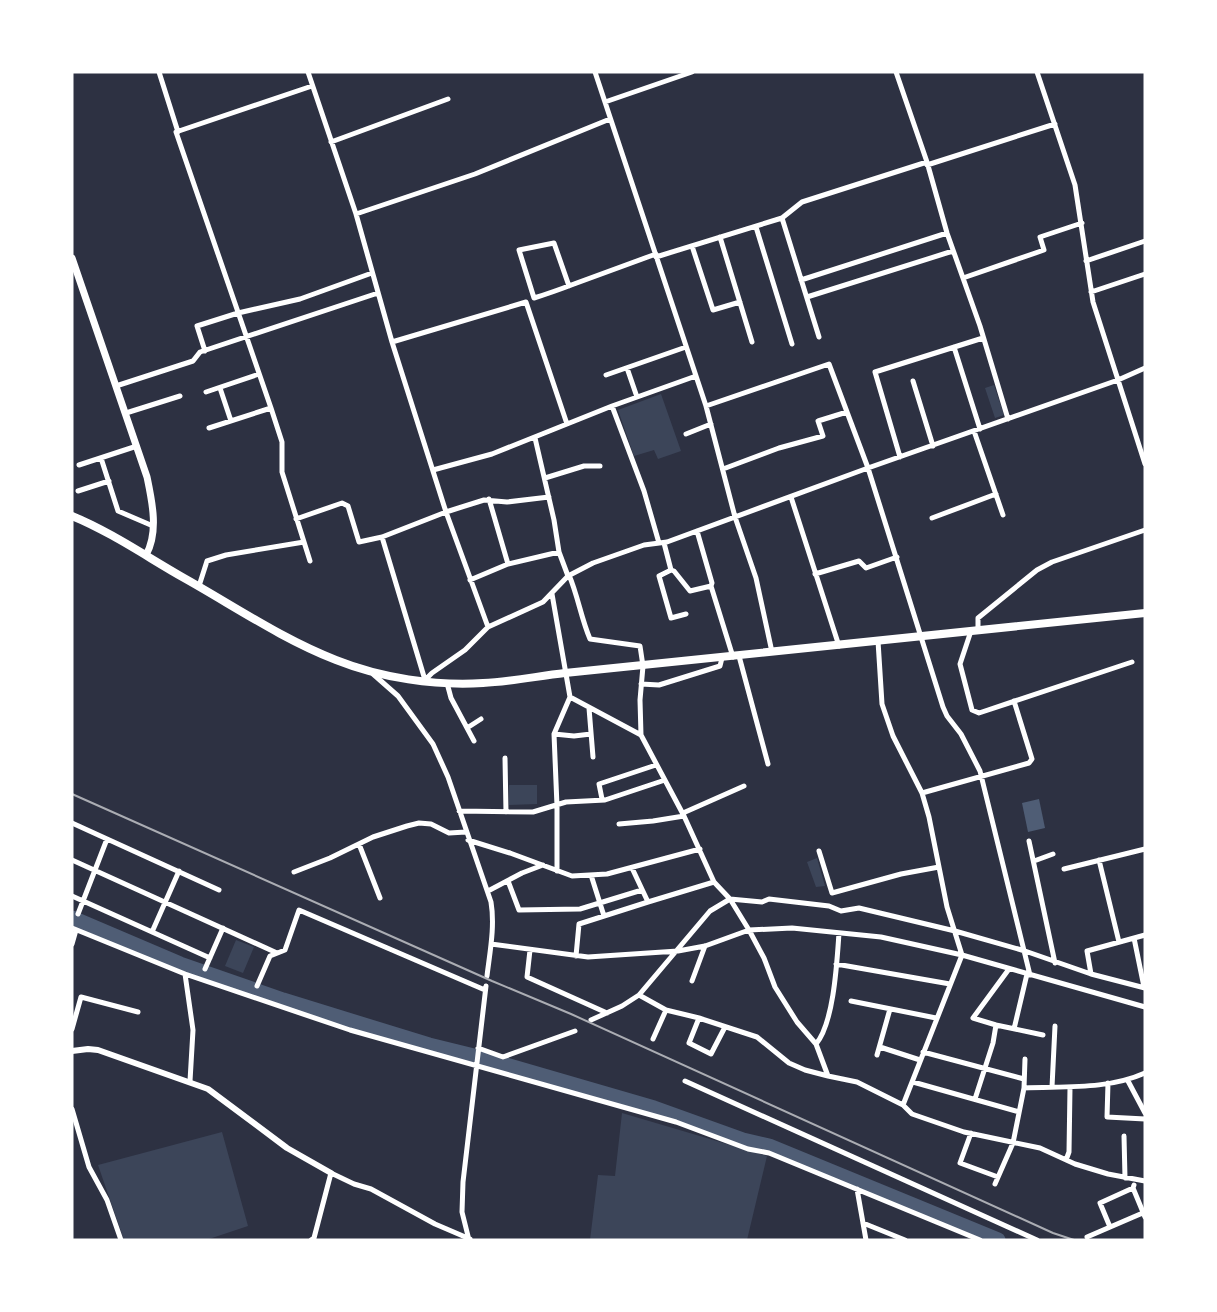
<svg xmlns="http://www.w3.org/2000/svg" width="1217" height="1312" font-family="Poppins,sans-serif">
<style>
.green{fill:#3c4559}
.water{fill:#4f5d75}
.lines{fill:none;stroke-linecap:round;stroke-linejoin:round}
.river{stroke:#4f5d75;stroke-width:15}
.minor{stroke:#fff;stroke-width:5}
.tertiary{stroke:#fff;stroke-width:6}
.secondary{stroke:#fff;stroke-width:7}
.trunk{stroke:#fff;stroke-width:8}
.rail{stroke:#abadb3;stroke-width:2}
</style>
<rect width="100%" height="100%" fill="#2d3142"/>
<path class="green" d="M 994,385 L 1004,415 L 995,418 L 985,388 Z
M 661,394 L 681,451 L 658,459 L 654,450 L 634,456 L 618,410 Z
M 509,785 L 537,785 L 537,804 L 509,805 Z
M 817,858 L 825,886 L 816,887 L 807,862 Z
M 236,940 L 254,947 L 243,973 L 225,966 Z
M 622,1113 L 767,1156 L 747,1240 L 590,1240 L 598,1175 L 615,1176 Z
M 222,1132 L 248,1226 L 206,1240 L 124,1240 L 98,1165 Z"/>
<path class="water" d="M 1039,799 L 1045,828 L 1028,832 L 1022,803 Z"/>
<g class="lines">
<path class="river" d="M 72,918 L 180,964 L 283,1000 L 429,1045 L 482,1058 L 654,1108 L 743,1140 L 769,1146 L 998,1240"/>
<path class="minor" d="M 159,72 L 178,132
M 308,72 L 356,214 L 392,342 L 446,512 L 488,627
M 595,72 L 706,406 L 735,517 L 756,578 L 772,652
M 896,72 L 927,162 L 947,233 L 980,326 L 1008,419
M 1037,72 L 1075,185 L 1093,302 L 1145,464
M 605,102 L 692,72
M 331,142 L 448,99
M 927,165 L 1055,124
M 356,214 L 475,174 L 610,119
M 782,218 L 819,337
M 756,227 L 792,344
M 720,237 L 752,342
M 692,246 L 713,310 L 740,302
M 656,257 L 782,218 L 802,202 L 927,162
M 1086,261 L 1145,241
M 963,278 L 1044,250 L 1040,237 L 1082,223
M 801,280 L 947,233
M 569,286 L 554,243 L 519,250 L 534,298 C 547,294 561,289 574,284 L 656,254
M 1091,292 L 1145,274
M 807,297 L 953,251
M 392,342 L 526,302 L 567,424
M 954,347 L 980,429
M 205,351 L 197,326 L 238,313 L 300,299 L 372,273
M 627,368 L 637,397
M 606,375 L 686,347
M 913,381 L 933,446
M 116,386 L 193,361 L 200,352 L 378,293
M 220,388 L 231,421
M 206,392 L 259,374
M 612,406 L 644,491 L 659,543
M 706,406 L 829,364 L 868,468 L 943,707 L 947,716 L 961,734 L 980,771 L 1030,975
M 271,408 L 282,442 L 282,472 L 310,561
M 126,413 L 180,396
M 209,428 L 271,408 L 176,132 L 312,86
M 974,431 L 1003,515
M 686,434 L 711,424
M 535,438 L 554,520 L 559,552 L 568,576
M 900,457 L 875,372 L 983,338
M 101,458 L 118,511 L 153,526
M 79,465 L 137,446
M 723,469 L 779,448 L 823,436 L 818,421 L 847,412
M 433,470 L 492,454 L 612,406 L 696,376
M 545,478 L 584,466 L 600,466
M 78,491 L 109,481
M 791,497 L 839,646
M 489,499 L 508,564
M 932,518 L 996,494
M 296,519 L 342,503 L 348,506 L 359,542 L 382,537 L 446,512 L 484,500 L 507,502 L 549,497
M 697,531 L 712,583 L 711,586
M 382,537 L 425,680
M 664,543 L 671,570
M 815,574 L 859,561 L 866,568 L 897,557
M 569,575 C 578,596 581,618 590,639 L 640,646 L 643,666 L 640,700 L 641,735 L 684,816 L 714,882 L 730,899 L 749,930 L 764,958 L 775,987 L 797,1022 L 816,1044 L 828,1076 L 857,1082 L 903,1105 L 912,1114 L 964,1132 L 1040,1148 L 1075,1164 L 1108,1174 L 1145,1181
M 470,580 L 508,564 L 559,552
M 199,586 L 207,561 L 226,555 L 304,542
M 552,594 L 570,697 L 554,734 L 557,806 L 557,871
M 686,614 L 671,618 L 659,576 L 671,570 L 674,571 L 690,591 L 711,586 L 733,657
M 971,631 L 960,664 L 972,710 L 979,713 L 1132,662
M 978,631 L 978,618 L 1037,570 L 1052,562 L 1145,530
M 878,641 L 882,704 L 893,736 L 922,793 L 929,817 L 947,907 L 962,955 L 903,1105
M 739,656 L 768,764
M 373,674 L 398,696 L 433,744 L 448,777 L 491,902 C 495,926 490,951 487,976
M 425,680 L 432,673 L 465,650 L 488,627 L 543,602 L 568,576 L 593,563 L 644,545 L 667,542 L 868,468 L 1118,380 L 1145,368
M 447,683 L 451,698 L 474,741
M 641,684 L 659,685 L 720,666 L 722,658
M 570,697 L 641,735
M 589,708 L 593,757
M 467,728 L 481,719
M 554,734 L 574,736 L 591,734
M 505,758 L 506,812
M 922,793 L 1029,763 L 1032,759 L 1014,701
M 602,799 L 599,784 L 656,765
M 459,811 L 533,812 L 566,802 L 605,800 L 665,780
M 683,813 L 744,786
M 72,823 L 219,890
M 619,824 L 653,821 L 684,816
M 468,840 L 510,853 L 572,876 L 607,874 L 700,849
M 1029,841 L 1055,963
M 359,844 L 380,898
M 819,851 L 832,893 L 901,874 L 939,867
M 72,860 L 277,953
M 1099,860 L 1119,942
M 1034,861 L 1053,854
M 632,868 L 648,902 L 714,882
M 1064,869 L 1145,849
M 294,872 L 330,858 L 373,837 L 407,826 L 419,823 L 431,824 L 449,833 L 466,832
M 591,875 L 604,916
M 508,881 L 519,910 L 580,909 L 642,890
M 488,891 L 522,873 L 543,865
M 72,896 L 210,958
M 78,914 L 107,839
M 72,928 L 185,974 L 193,1030 L 190,1081
M 152,932 L 179,871
M 1134,938 L 1144,987
M 72,944 L 76,930
M 491,944 L 588,957 L 678,951 L 705,946 L 749,930 L 792,928 L 881,937 L 962,955 L 1145,1007
M 530,950 L 527,977 L 607,1013
M 576,956 L 579,924 L 648,902
M 836,964 L 950,984
M 205,969 L 223,928
M 1009,969 L 973,1018 L 996,1025 L 1043,1035
M 185,974 L 350,1030 L 676,1122 L 748,1149 L 769,1153 L 980,1240
M 1091,974 L 1087,951 L 1145,935
M 692,981 L 705,946
M 257,986 L 270,956 L 285,950 L 299,910 L 485,990
M 639,995 L 666,1010 L 699,1018 L 757,1037 L 789,1063 L 805,1070 L 828,1076
M 851,1001 L 936,1018
M 699,1018 L 689,1043 L 711,1054 L 725,1027
M 591,1020 L 622,1006 L 639,995 L 710,911 L 730,899 L 762,902 L 769,899 L 829,906 L 841,911 L 859,908 L 955,931 L 1025,951 L 1091,974 L 1145,988
M 72,1029 L 81,997 L 138,1012
M 1014,1029 L 1027,974
M 653,1039 L 666,1010
M 816,1044 C 834,1023 837,961 839,933
M 880,1047 L 920,1060
M 478,1048 L 503,1057 L 575,1031
M 923,1052 L 1024,1079
M 877,1055 L 890,1009
M 685,1081 L 1037,1240
M 1128,1081 L 1145,1113
M 913,1082 L 1019,1112
M 1108,1083 L 1107,1117 L 1145,1119
M 1052,1087 L 1055,1026
M 1024,1088 C 1064,1086 1107,1090 1145,1073
M 975,1099 L 993,1043 L 996,1025
M 72,1109 L 89,1167 L 107,1200 L 121,1240
M 971,1133 L 960,1163 L 998,1177
M 1124,1136 L 1125,1178
M 1066,1160 L 1069,1152 L 1070,1088
M 995,1184 L 1013,1143 L 1024,1088 L 1025,1059
M 1134,1185 L 1133,1188 L 1145,1217
M 857,1189 L 866,1240
M 863,1223 L 905,1240
M 1110,1227 L 1100,1203 L 1133,1188
M 1087,1237 L 1145,1212
M 311,1240 L 314,1238 L 331,1173 L 354,1184 L 371,1189 L 435,1224 L 470,1239
M 469,1240 L 462,1212 L 463,1182 L 486,986"/>
<path class="tertiary" d="M 72,1051 L 88,1049 L 98,1050 L 208,1089 L 287,1148 L 331,1173"/>
<path class="secondary" d="M 72,258 L 147,477 C 152,501 159,532 146,555"/>
<path class="trunk" d="M 72,516 C 111,532 147,557 184,578 C 234,606 282,639 336,660 C 381,678 435,686 483,683 C 510,682 538,676 565,673 L 1145,613"/>
<path class="rail" d="M 72,794 L 492,981 L 571,1014 L 1053,1233 L 1074,1240"/>
</g>
<rect width="1217" height="1312" fill="none" stroke="#ffffff" stroke-width="147"/>
</svg>
